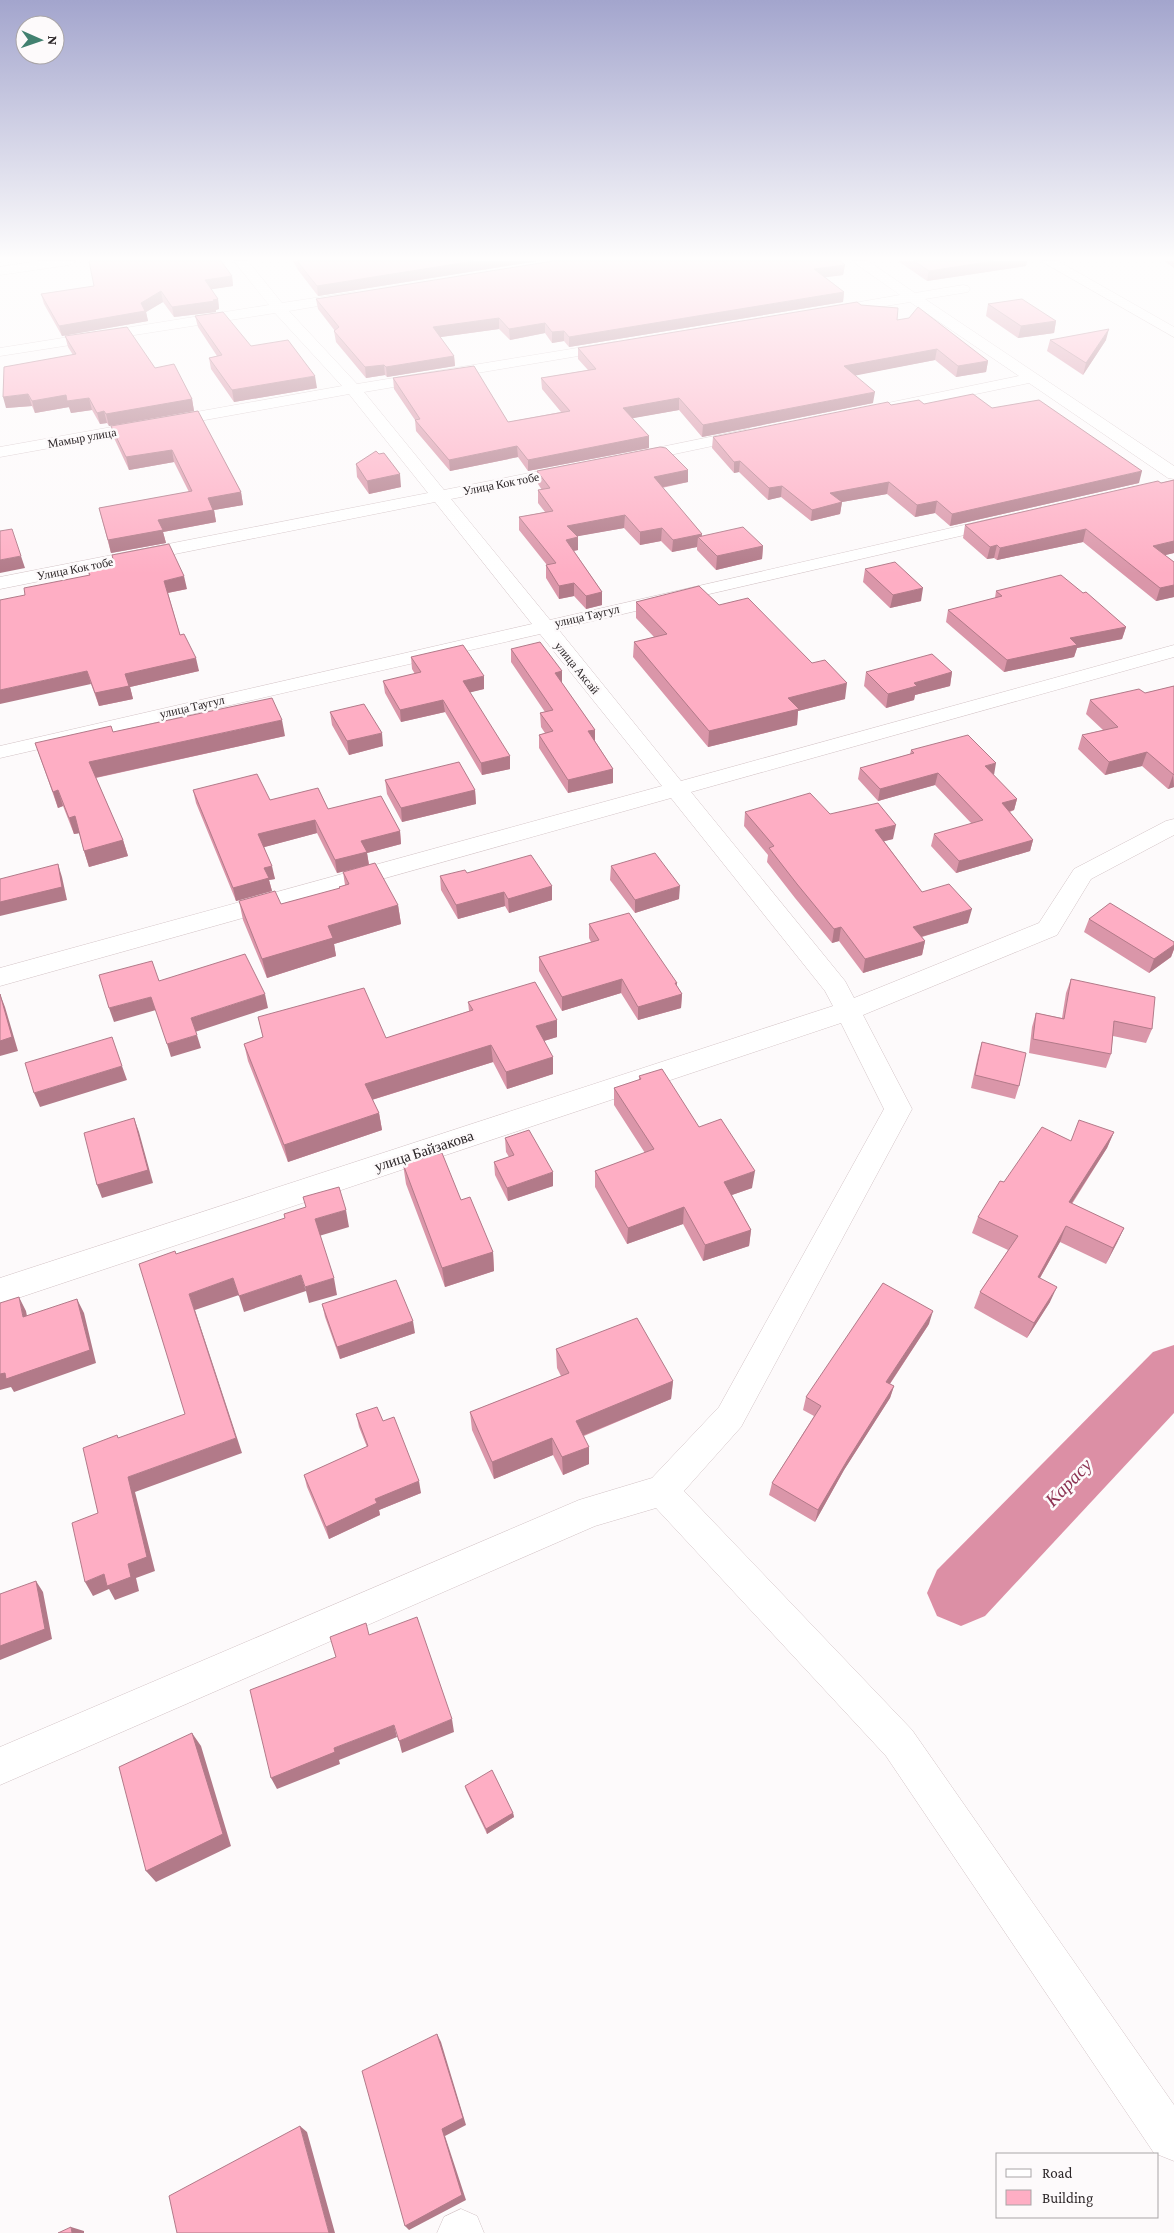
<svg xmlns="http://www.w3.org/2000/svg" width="1174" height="2233" font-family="'Crimson Pro',serif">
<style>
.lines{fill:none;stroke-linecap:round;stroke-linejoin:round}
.river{fill:#dc8fa5;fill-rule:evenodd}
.minor-casing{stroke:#d3c3c6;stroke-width:1}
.minor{fill:#fff;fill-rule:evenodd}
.wall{fill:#da96a9}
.shaded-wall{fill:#b27a89}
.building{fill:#feaec4;stroke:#b27a89}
.labels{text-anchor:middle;stroke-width:5;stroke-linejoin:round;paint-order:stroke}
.far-street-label{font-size:12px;fill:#2c2628;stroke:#fdfafb}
.street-label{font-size:15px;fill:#2c2628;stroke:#fdfafb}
.near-water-label{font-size:19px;font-style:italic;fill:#8d3353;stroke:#fdfafb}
</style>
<rect width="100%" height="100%" fill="#fdfafb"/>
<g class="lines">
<path class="river" d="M 1174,1345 L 1174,1413 L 985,1616 L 961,1626 L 937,1616 L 927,1593 L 937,1570 L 1153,1352 Z"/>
<defs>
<path id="minor" d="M 39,261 L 76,261 L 69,265 L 0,275 L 0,267 Z
M 234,261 L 248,261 L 282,303 L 354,292 L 359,293 L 361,296 L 359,299 L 289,311 L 357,384 L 614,342 L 619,343 L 621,346 L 619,349 L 614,350 L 364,392 L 444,490 L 575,464 L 581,465 L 583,469 L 581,473 L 451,499 L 550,620 L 999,517 L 1005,518 L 1008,522 L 1005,526 L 999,527 L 558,629 L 681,781 L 1174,645 L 1174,657 L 691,792 L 845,981 L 854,998 L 1039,923 L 1074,869 L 1166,821 L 1174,819 L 1174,835 L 1091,879 L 1057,935 L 863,1015 L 912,1109 L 741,1427 L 684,1491 L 912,1730 L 1174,2105 L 1174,2161 L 1154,2153 L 886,1756 L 656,1508 L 595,1526 L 0,1785 L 0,1747 L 579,1500 L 652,1478 L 719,1407 L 884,1109 L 841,1023 L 0,1304 L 0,1278 L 833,1006 L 825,991 L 671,798 L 0,986 L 0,968 L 662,786 L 540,634 L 0,758 L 0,746 L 532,624 L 435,502 L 0,589 L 0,577 L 428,493 L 349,394 L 0,457 L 0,447 L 342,386 L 275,313 L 0,356 L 0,348 L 269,305 Z
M 852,261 L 868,261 L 915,293 L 963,285 L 968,286 L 970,289 L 968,292 L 925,299 L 1174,466 L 1174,479 L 1168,478 L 1029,383 L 884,413 L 878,411 L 876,408 L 878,405 L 1019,376 L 910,302 L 825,316 L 820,315 L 818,312 L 820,309 L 825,308 L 900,295 Z
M 1041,261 L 1058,261 L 1174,327 L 1174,337 Z
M 749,429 L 755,431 L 757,434 L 755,437 L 632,463 L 626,462 L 624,458 L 626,454 L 632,453 Z
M 461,2209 L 477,2216 L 484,2233 L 437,2233 L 444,2217 Z"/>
</defs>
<use href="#minor" class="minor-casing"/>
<use href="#minor" class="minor"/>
</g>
<path class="wall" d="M 293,261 L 538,261 L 318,296 L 298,270 Z
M 898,261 L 1027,261 L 1026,266 L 927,281 Z
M 1164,261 L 1174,261 L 1174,268 Z
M 845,265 L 843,275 L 825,277 L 844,292 L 843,302 L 569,347 L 564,341 L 552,343 L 545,333 L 510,340 L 499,329 L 440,337 L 454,356 L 455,366 L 387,377 L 385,375 L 366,378 L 336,342 L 334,331 L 335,331 L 318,309 L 316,299 Z
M 232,276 L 233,286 L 211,289 L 218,299 L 219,309 L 216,310 L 216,312 L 174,317 L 163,302 L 146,312 L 148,321 L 62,336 L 44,304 L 41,294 L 94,286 Z
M 988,304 L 1056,321 L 1054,333 L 1018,338 L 986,316 Z
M 861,305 L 897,320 L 988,361 L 986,372 L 956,377 L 935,360 L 855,375 L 873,403 L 702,437 L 679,410 L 632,418 L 649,436 L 649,448 L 528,471 L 518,457 L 450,471 L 416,431 L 415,420 L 394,389 L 393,378 L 508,422 L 561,412 L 542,389 L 541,378 L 588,370 L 578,359 L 578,348 Z
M 195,316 L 251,346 L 317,388 L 234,402 L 211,369 L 209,358 L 217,356 L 198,327 Z
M 65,336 L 155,368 L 192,399 L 194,411 L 109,426 L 107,423 L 100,424 L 92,410 L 71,413 L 69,407 L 35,413 L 32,406 L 6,408 L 73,355 L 68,347 Z
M 1050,340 L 1106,340 L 1083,375 L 1047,351 Z
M 924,404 L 992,408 L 1139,483 L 950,526 L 935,513 L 915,517 L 887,494 L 842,502 L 840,514 L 811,521 L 781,497 L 768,500 L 739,472 L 734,473 L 712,448 L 713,437 L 891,405 Z
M 198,411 L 241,492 L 243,505 L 214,510 L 216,522 L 163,532 L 166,543 L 111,553 L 99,508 L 189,492 L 174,462 L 129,470 L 114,438 L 111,426 Z
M 379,454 L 401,487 L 369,494 L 357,477 L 356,464 Z
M 688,470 L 688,482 L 662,488 L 702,534 L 702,536 L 763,546 L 762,559 L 716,570 L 697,550 L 697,547 L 672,552 L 661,541 L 640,545 L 624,528 L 577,536 L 578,550 L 574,551 L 602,592 L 602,605 L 586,609 L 574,596 L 559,599 L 546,578 L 546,565 L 547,565 L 519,530 L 519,517 L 545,512 L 538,503 L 538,490 L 542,490 L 538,484 L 537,471 Z
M 1174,480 L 1174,553 L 1165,555 L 1174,562 L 1174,597 L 1156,601 L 1083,542 L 997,560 L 994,558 L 987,559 L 963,538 L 965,525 Z
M 87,568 L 187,589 L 168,593 L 180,635 L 199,671 L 130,687 L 133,699 L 99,706 L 91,684 L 25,595 L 89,575 Z
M 865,569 L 921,601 L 890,608 L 863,582 Z
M 996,591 L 1083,593 L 1126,627 L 1122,639 L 1077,648 L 1074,657 L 1004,672 L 946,622 L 948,610 L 995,598 Z
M 636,602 L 719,605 L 845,699 L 798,711 L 797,725 L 708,747 L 633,657 L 634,642 L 654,637 L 636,618 Z
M 511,649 L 562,671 L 562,683 L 595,730 L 595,741 L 613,769 L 613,783 L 568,793 L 539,748 L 539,735 L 545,733 L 541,727 L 540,713 L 545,712 L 511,662 Z
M 411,657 L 484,689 L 470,692 L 510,769 L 482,775 L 445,712 L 401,722 L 385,693 L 383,681 L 415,674 L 412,669 Z
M 866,672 L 952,672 L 950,686 L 915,695 L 914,700 L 886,708 L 864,686 Z
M 1174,686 L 1174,787 L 1168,789 L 1142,766 L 1105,775 L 1078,749 L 1082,735 L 1103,730 L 1086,714 L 1090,700 L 1145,693 Z
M 330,712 L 383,746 L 349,755 L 332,725 Z
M 113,732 L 285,736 L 96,778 L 123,840 L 128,856 L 89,867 L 84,851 L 79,833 L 74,834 L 63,806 L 58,808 L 35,743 Z
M 911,750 L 993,775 L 1017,799 L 1014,810 L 1010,812 L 1033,840 L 1030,851 L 956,873 L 931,846 L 934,834 L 972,824 L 935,785 L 878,801 L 858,779 L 860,768 L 910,754 Z
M 385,780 L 475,790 L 476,804 L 402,822 L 387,794 Z
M 193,790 L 270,800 L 328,809 L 400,831 L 401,844 L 367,853 L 369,865 L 337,873 L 317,833 L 264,847 L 275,879 L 269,880 L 272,891 L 236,901 L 196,803 Z
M 745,812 L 830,814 L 893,839 L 884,841 L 922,892 L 968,923 L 922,937 L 925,941 L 922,955 L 863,973 L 839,941 L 832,943 L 795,898 L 767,862 L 768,855 L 744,826 Z
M 611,866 L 679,899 L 635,913 L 610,880 Z
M 343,872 L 398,905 L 401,924 L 334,944 L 336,956 L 267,978 L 243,920 L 239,901 L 281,904 L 340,889 L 339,887 L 345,885 Z
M 467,873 L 552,886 L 552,900 L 509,913 L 505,906 L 458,919 L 441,890 L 440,876 Z
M 1089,919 L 1174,942 L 1174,949 L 1171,957 L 1149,973 L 1084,932 Z
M 589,924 L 677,986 L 682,994 L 681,1008 L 638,1020 L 621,993 L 562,1011 L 539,971 L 539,957 L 591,942 L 589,938 Z
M 1071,979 L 1152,1029 L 1146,1043 L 1113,1036 L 1111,1054 L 1106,1068 L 1029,1053 L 1032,1027 L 1036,1013 L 1062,1018 L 1066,993 Z
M 468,1002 L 557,1037 L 544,1041 L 553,1074 L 507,1089 L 493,1062 L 372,1100 L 379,1113 L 382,1130 L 288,1162 L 248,1061 L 244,1044 L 263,1037 L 258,1017 L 386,1038 L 469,1011 Z
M 982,1042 L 1019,1086 L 1015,1099 L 971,1088 L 978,1056 Z
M 639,1076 L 699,1127 L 752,1188 L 732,1195 L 751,1230 L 749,1246 L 703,1261 L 683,1224 L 627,1244 L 595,1187 L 595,1171 L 645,1153 L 614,1105 L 614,1088 L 639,1080 Z
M 1114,1132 L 1107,1148 L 1072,1204 L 1124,1228 L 1106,1264 L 1060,1242 L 1040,1278 L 1050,1302 L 1027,1338 L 974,1308 L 980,1292 L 1008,1250 L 972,1233 L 978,1217 L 1004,1182 L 1071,1141 Z
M 505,1138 L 553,1186 L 508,1201 L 495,1175 L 494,1162 L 509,1157 L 506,1152 Z
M 403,1164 L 461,1200 L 493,1252 L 494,1271 L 445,1287 L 406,1184 Z
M 322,1304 L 415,1333 L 340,1359 L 325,1317 Z
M 929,1324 L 890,1384 L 894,1386 L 890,1398 L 844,1470 L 815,1522 L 769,1495 L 772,1483 L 814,1416 L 803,1410 L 806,1397 Z
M 556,1349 L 673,1381 L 671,1399 L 584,1436 L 589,1464 L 563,1475 L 553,1455 L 494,1479 L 472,1430 L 470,1412 L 561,1376 L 557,1368 Z
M 356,1414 L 383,1421 L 421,1493 L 379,1510 L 380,1515 L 329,1539 L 307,1487 L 304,1475 L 367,1447 L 359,1427 Z
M 465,1786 L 513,1813 L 514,1817 L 487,1834 L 466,1790 Z"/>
<path class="shaded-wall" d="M 474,261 L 538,261 L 318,296 L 317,286 Z
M 994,261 L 1027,261 L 1026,266 L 927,281 L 929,271 Z
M 845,265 L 843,275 L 813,279 L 814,269 Z
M 232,276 L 233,286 L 207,290 L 205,280 Z
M 161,291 L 163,302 L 146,312 L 148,321 L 62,336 L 59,326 L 141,303 Z
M 844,292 L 843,302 L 569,347 L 569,337 Z
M 218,299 L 219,309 L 216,310 L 216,312 L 174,317 L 172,307 Z
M 499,318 L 499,329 L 434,338 L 433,327 Z
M 1056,321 L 1054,333 L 1018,338 L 1021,326 Z
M 545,323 L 545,333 L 510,340 L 509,329 Z
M 1109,329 L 1106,340 L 1083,375 L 1086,363 Z
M 564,331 L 564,341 L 552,343 L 552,332 Z
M 937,349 L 935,360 L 843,378 L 844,366 Z
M 454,356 L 455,366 L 387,377 L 386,367 Z
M 988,361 L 986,372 L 956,377 L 958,366 Z
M 384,365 L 385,375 L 366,378 L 365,367 Z
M 315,376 L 317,388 L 234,402 L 232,390 Z
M 875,392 L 873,403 L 702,437 L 703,425 Z
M 28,394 L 32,406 L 6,408 L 3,397 Z
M 66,395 L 69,407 L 35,413 L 32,401 Z
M 89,398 L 92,410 L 71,413 L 67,401 Z
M 679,398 L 679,410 L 623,420 L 623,408 Z
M 192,399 L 194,411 L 109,426 L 106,414 Z
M 104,411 L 107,423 L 100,424 L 97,413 Z
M 649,436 L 649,448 L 528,471 L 528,460 Z
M 517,446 L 518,457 L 450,471 L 449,460 Z
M 172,450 L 174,462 L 129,470 L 126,457 Z
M 740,461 L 739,472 L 734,473 L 734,462 Z
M 688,470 L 688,482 L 653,489 L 654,477 Z
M 1142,471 L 1139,483 L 950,526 L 952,514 Z
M 400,474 L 401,487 L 369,494 L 367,481 Z
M 889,482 L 887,494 L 842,502 L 840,514 L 811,521 L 812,510 L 830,493 Z
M 782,486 L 781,497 L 768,500 L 769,488 Z
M 241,492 L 243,505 L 214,510 L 216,522 L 163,532 L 166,543 L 111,553 L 108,540 L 208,498 Z
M 937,501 L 935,513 L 915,517 L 917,505 Z
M 625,515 L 624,528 L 568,538 L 567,526 Z
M 662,528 L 661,541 L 640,545 L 640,532 Z
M 1086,529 L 1083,542 L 997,560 L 1000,548 Z
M 702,534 L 701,540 L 698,537 L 697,547 L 672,552 L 673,540 Z
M 578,537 L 578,550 L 567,552 L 566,540 Z
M 1174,541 L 1174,553 L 1149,559 L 1153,546 Z
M 997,545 L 994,558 L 987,559 L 990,547 Z
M 763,546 L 762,559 L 716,570 L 717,556 Z
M 21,556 L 25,568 L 0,573 L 0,560 Z
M 184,576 L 187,589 L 167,593 L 164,581 Z
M 574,583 L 574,596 L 559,599 L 559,586 Z
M 1174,585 L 1174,597 L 1156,601 L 1160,588 Z
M 923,588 L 921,601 L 890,608 L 893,595 Z
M 602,592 L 602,605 L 586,609 L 586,596 Z
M 1126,627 L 1122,639 L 1077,648 L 1074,657 L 1004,672 L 1007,660 L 1070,638 Z
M 196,658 L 199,671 L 130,687 L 133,699 L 99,706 L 95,693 L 125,674 Z
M 87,671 L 91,684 L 0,704 L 0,690 Z
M 562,671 L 562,685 L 555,673 Z
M 952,672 L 950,686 L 915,695 L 914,700 L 886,708 L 888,694 L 914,683 Z
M 484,676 L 484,689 L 464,694 L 463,681 Z
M 847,683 L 845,699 L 798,711 L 797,725 L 708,747 L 709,731 L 788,698 Z
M 443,700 L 445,712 L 401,722 L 400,710 Z
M 282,720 L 285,736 L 94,778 L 89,762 Z
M 595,730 L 595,743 L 588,731 Z
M 382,733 L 383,746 L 349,755 L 347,741 Z
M 1147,752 L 1142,766 L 1105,775 L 1109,762 Z
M 510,756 L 510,769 L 482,775 L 481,763 Z
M 996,763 L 994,775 L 985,766 Z
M 613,769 L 613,783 L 568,793 L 568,780 Z
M 938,773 L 935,785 L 878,801 L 880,789 Z
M 1173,775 L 1174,787 L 1168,789 Z
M 58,790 L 63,806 L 58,808 L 53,792 Z
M 475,790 L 476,804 L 402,822 L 401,808 Z
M 1017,799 L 1014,810 L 999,814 L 1002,803 Z
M 75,816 L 81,833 L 74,834 L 69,818 Z
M 315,820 L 317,833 L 261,848 L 258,834 Z
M 896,825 L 893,839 L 873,844 L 875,830 Z
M 400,831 L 401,844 L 367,853 L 369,865 L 337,873 L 335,860 L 361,841 Z
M 123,840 L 128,856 L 89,867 L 84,851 Z
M 1033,840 L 1030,851 L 956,873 L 959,861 Z
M 58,864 L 62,877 L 67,900 L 0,916 L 0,902 Z
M 272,866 L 275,879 L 269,880 L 272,891 L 236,901 L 233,888 L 264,868 Z
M 552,886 L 552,900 L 509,913 L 508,899 Z
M 680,886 L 679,899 L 635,913 L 635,900 Z
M 504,892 L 505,906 L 458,919 L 456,905 Z
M 398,905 L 401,924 L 334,944 L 336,956 L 267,978 L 262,959 L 328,926 Z
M 972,909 L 968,923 L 910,940 L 913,927 Z
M 841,927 L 839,941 L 832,943 L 834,929 Z
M 925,941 L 922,955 L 863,973 L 865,959 Z
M 1174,945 L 1174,949 L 1171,957 L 1149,973 L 1154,959 Z
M 622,979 L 621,993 L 562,1011 L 562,997 Z
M 675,983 L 677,983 L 676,996 L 682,994 L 681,1008 L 638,1020 L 638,1007 Z
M 0,994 L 5,1007 L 18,1051 L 0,1056 Z
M 265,994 L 268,1008 L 195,1032 L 191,1018 Z
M 151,997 L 156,1010 L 114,1022 L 109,1008 Z
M 557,1020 L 557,1037 L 537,1043 L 536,1026 Z
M 197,1035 L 201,1048 L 171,1057 L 167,1044 Z
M 491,1045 L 493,1062 L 368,1101 L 365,1084 Z
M 553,1057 L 553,1074 L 507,1089 L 506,1072 Z
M 122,1066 L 127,1080 L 40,1107 L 34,1093 Z
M 379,1113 L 382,1130 L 288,1162 L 284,1145 Z
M 134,1118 L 139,1132 L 153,1183 L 102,1198 L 97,1185 Z
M 1114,1132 L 1107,1148 L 1062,1218 L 1069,1202 Z
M 755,1171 L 752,1188 L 723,1198 L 724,1182 Z
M 553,1172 L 553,1186 L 508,1201 L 507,1188 Z
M 684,1207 L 683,1224 L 627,1244 L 628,1228 Z
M 346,1210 L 349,1227 L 319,1236 L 315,1219 Z
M 1066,1226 L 1060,1242 L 1032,1292 L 1038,1277 Z
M 1124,1228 L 1117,1243 L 1106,1264 L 1113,1248 Z
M 751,1230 L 749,1246 L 703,1261 L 705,1245 Z
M 493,1252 L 494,1271 L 445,1287 L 442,1268 Z
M 301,1275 L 306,1291 L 244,1312 L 239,1296 Z
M 233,1278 L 239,1295 L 195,1310 L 242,1453 L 135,1492 L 155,1571 L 136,1578 L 139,1591 L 115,1600 L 109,1589 L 93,1596 L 85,1582 L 128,1564 L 128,1477 L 236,1438 L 189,1294 Z
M 334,1278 L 337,1295 L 309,1303 L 305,1287 Z
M 1057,1287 L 1050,1302 L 1027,1338 L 1034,1323 Z
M 19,1297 L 26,1311 L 30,1331 L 23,1317 Z
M 77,1299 L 84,1313 L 96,1363 L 14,1392 L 11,1387 L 0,1390 L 0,1374 Z
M 933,1311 L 929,1324 L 883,1394 L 886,1382 Z
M 413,1321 L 415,1333 L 340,1359 L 337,1347 Z
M 673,1381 L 671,1399 L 577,1438 L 576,1421 Z
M 894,1386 L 890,1398 L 844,1470 L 815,1522 L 818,1510 L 848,1459 Z
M 552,1438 L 553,1455 L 494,1479 L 492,1462 Z
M 589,1447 L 589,1464 L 563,1475 L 562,1457 Z
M 419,1481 L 421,1493 L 379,1510 L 380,1515 L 329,1539 L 326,1527 L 375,1499 Z
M 36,1581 L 43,1592 L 52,1639 L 0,1660 L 0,1646 Z
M 452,1719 L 454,1732 L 402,1753 L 399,1741 Z
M 394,1725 L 397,1737 L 339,1760 L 340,1764 L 277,1789 L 271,1778 L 334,1748 Z
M 192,1733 L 201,1746 L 231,1846 L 156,1882 L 146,1871 Z
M 513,1813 L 514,1817 L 487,1834 L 486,1829 Z
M 437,2034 L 441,2042 L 466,2125 L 445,2136 L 466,2200 L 409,2230 L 405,2226 L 442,2129 Z
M 300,2126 L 307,2132 L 335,2233 L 329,2233 Z
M 71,2227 L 84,2231 L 84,2233 L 72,2233 Z"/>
<path class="building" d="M 89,261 L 221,261 L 232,276 L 205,280 L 218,299 L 213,300 L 215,301 L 172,307 L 161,291 L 141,303 L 145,311 L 59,326 L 41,294 L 94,286 Z
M 297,261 L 474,261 L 317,286 Z
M 553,261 L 840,261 L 845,265 L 814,269 L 844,292 L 569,337 L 564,331 L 552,332 L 545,323 L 509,329 L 499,318 L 433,327 L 454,356 L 386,367 L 384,365 L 365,367 L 334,331 L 339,327 L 316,299 Z
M 914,261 L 994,261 L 929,271 Z
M 1022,299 L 1056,321 L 1021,326 L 988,304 Z
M 857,302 L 861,305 L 898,308 L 897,320 L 909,318 L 918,307 L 988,361 L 958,366 L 937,349 L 844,366 L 875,392 L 703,425 L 679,398 L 623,408 L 649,436 L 528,460 L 517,446 L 449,460 L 415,420 L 420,419 L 393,378 L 474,366 L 508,422 L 570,411 L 541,378 L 596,369 L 578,348 Z
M 223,312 L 251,346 L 288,340 L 315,376 L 232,390 L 209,358 L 222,355 L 195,316 Z
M 127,327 L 155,368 L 174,364 L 192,399 L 106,414 L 104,411 L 97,413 L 89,398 L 67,401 L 66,395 L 32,401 L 28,394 L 3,397 L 4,367 L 76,354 L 65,336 Z
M 1109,329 L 1086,363 L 1050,340 Z
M 973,394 L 992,408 L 1039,400 L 1142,471 L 952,514 L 937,501 L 917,505 L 889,482 L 830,493 L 842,502 L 812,510 L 782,486 L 769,488 L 740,461 L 734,462 L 713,437 L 888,402 L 891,405 L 919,400 L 924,404 Z
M 198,411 L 241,492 L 208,498 L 213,510 L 158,520 L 163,530 L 108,540 L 99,508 L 192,491 L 172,450 L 126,457 L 111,426 Z
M 660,447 L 666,448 L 688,470 L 654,477 L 702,534 L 673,540 L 662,528 L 640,532 L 625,515 L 567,526 L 578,537 L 566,540 L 602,592 L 586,596 L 574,583 L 559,586 L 546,565 L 556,563 L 519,517 L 553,511 L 538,490 L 550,488 L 537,471 Z
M 376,451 L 379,454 L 384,453 L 400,474 L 367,481 L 356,464 Z
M 1174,480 L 1174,541 L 1153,546 L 1174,562 L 1174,585 L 1160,588 L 1086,529 L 1000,548 L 997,545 L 990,547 L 965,525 L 1158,481 L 1161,483 Z
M 743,527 L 763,546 L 717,556 L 698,537 Z
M 12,529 L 21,556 L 0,560 L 0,531 Z
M 169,544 L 184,576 L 164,581 L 180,635 L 184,634 L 196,658 L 125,674 L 129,686 L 95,693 L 87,671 L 0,690 L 0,600 L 25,595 L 24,588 L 90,575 L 87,568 L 114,563 L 112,555 Z
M 895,562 L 923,588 L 893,595 L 865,569 Z
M 1061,575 L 1083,593 L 1086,592 L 1126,627 L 1070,638 L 1077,645 L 1007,660 L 948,610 L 1002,596 L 996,591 Z
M 699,586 L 719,605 L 748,598 L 812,663 L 825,660 L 847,683 L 788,698 L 799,709 L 709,731 L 634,642 L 667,634 L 636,602 Z
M 540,642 L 562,671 L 555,673 L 595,730 L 588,731 L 613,769 L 568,780 L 539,735 L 553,731 L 540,713 L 553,710 L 511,649 Z
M 463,645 L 484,676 L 463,681 L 510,756 L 481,763 L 443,700 L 400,710 L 383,681 L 421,672 L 411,657 Z
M 932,654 L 952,672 L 914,683 L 917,686 L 888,694 L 866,672 Z
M 1174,686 L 1174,775 L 1147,752 L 1109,762 L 1082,735 L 1118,727 L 1090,700 L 1139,689 L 1145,693 Z
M 272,698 L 282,720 L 89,762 L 123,840 L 84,851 L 75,816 L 69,818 L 58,790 L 53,792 L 35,743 L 111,726 L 113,732 Z
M 364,704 L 382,733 L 347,741 L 330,712 Z
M 968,735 L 996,763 L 985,766 L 1017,799 L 1002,803 L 1033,840 L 959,861 L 934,834 L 983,820 L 938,773 L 880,789 L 860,768 L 914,753 L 911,750 Z
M 459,762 L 475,790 L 401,808 L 385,780 Z
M 257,774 L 270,800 L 318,788 L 328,809 L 381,796 L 400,831 L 361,841 L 367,852 L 335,860 L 315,820 L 258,834 L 272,866 L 264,868 L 269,878 L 233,888 L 193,790 Z
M 810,793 L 830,814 L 878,803 L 896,825 L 875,830 L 922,892 L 949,884 L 972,909 L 913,927 L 925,941 L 865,959 L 841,927 L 834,929 L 797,884 L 769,848 L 774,846 L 745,812 Z
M 655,853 L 680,886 L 635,900 L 611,866 Z
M 531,855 L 552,886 L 508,899 L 504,892 L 456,905 L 440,876 L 465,870 L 467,873 Z
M 375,863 L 398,905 L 328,926 L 333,938 L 262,959 L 239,901 L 275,891 L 281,904 L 340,888 L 339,887 L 349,884 L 343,872 Z
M 58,864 L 62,887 L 0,902 L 0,879 Z
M 1110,903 L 1174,942 L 1174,945 L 1154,959 L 1089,919 Z
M 629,913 L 677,983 L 675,983 L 682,994 L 638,1007 L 622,979 L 562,997 L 539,957 L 599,940 L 589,924 Z
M 245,954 L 265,994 L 191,1018 L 197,1035 L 167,1044 L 151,997 L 109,1008 L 99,975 L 152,961 L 159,981 Z
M 1071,979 L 1155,997 L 1152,1029 L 1114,1021 L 1111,1054 L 1033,1039 L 1036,1013 L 1064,1019 Z
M 535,982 L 557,1020 L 536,1026 L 553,1057 L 506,1072 L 491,1045 L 365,1084 L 379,1113 L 284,1145 L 244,1044 L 263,1037 L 258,1017 L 364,988 L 386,1038 L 473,1010 L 468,1002 Z
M 0,994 L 12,1037 L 0,1041 Z
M 112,1037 L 122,1066 L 34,1093 L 25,1063 Z
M 982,1042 L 1026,1053 L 1019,1086 L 975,1075 Z
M 662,1069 L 699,1127 L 721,1119 L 755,1171 L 724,1182 L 751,1230 L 705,1245 L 684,1207 L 628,1228 L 595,1171 L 654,1149 L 614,1088 L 641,1079 L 639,1076 Z
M 134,1118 L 148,1170 L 97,1185 L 84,1133 Z
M 1079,1120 L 1114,1132 L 1069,1202 L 1124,1228 L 1113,1248 L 1066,1226 L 1038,1277 L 1057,1287 L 1034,1323 L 980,1292 L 1018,1236 L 978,1217 L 1000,1181 L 1004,1182 L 1042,1127 L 1071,1141 Z
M 529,1130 L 553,1172 L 507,1188 L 494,1162 L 514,1155 L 505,1138 Z
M 442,1153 L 461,1200 L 470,1197 L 493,1252 L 442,1268 L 403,1164 Z
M 339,1187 L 346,1210 L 315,1219 L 334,1278 L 305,1287 L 301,1275 L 239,1296 L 233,1278 L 189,1294 L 236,1438 L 128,1477 L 147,1557 L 128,1564 L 131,1577 L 107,1586 L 104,1574 L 85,1582 L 72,1523 L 98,1513 L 83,1448 L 117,1435 L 118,1438 L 185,1414 L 139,1264 L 175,1251 L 176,1254 L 285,1218 L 284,1214 L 306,1207 L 303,1197 Z
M 396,1280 L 413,1321 L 337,1347 L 322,1304 Z
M 883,1283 L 933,1311 L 886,1382 L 894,1386 L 848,1459 L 818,1510 L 772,1483 L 821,1406 L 806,1397 Z
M 19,1297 L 23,1317 L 77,1299 L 90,1350 L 6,1379 L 5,1373 L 0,1374 L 0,1303 Z
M 637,1318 L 673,1381 L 576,1421 L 589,1447 L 562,1457 L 552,1438 L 492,1462 L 470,1412 L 569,1373 L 556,1349 Z
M 377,1407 L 383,1421 L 394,1417 L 419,1481 L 375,1499 L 377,1503 L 326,1527 L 304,1475 L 368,1446 L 356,1414 Z
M 36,1581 L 45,1629 L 0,1646 L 0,1594 Z
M 417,1617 L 452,1719 L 399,1741 L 394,1725 L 334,1748 L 335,1752 L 271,1778 L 250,1690 L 336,1657 L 330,1637 L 366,1623 L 369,1635 Z
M 192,1733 L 223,1834 L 146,1871 L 119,1767 Z
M 492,1770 L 513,1813 L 486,1829 L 465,1786 Z
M 437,2034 L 463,2118 L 442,2129 L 462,2195 L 405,2226 L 362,2071 Z
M 300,2126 L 329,2233 L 177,2233 L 169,2196 Z
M 71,2227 L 72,2233 L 58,2233 Z"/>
<linearGradient id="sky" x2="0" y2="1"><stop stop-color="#a3a5cd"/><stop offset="0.45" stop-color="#fefdfd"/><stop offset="1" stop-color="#fefdfd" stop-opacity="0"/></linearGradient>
<rect width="1174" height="574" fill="url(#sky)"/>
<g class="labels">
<g class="far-street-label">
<text transform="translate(82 438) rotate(-10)" y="4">Мамыр улица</text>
<text transform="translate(501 484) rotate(-11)" y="4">Улица Кок тобе</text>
<text transform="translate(75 569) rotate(-11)" y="4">Улица Кок тобе</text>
<text transform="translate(587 616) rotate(-13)" y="4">улица Таугул</text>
<text transform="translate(577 668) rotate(51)" y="4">улица Аксай</text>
<text transform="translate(192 707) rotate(-13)" y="4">улица Таугул</text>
</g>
<g class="street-label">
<text transform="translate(424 1151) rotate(-18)" y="5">улица Байзакова</text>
</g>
<g class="near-water-label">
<text transform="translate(1068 1482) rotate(-46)" y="7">Карасу</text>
</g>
</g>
<rect x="996" y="2153" width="162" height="65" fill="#fdfafb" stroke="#a9a5a7"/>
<rect x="1006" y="2169" width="25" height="8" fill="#ffffff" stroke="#a9a5a7"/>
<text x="1042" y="2178" font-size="15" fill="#2c2628">Road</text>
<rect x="1006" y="2190" width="25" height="15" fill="#feaec4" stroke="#a9a5a7"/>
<text x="1042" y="2203" font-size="15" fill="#2c2628">Building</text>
<g transform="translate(40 40) rotate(92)"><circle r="24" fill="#fdfafb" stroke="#a9a5a7"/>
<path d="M0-4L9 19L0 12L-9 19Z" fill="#428170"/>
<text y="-8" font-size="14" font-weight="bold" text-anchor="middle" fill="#2c2628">N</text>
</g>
</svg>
